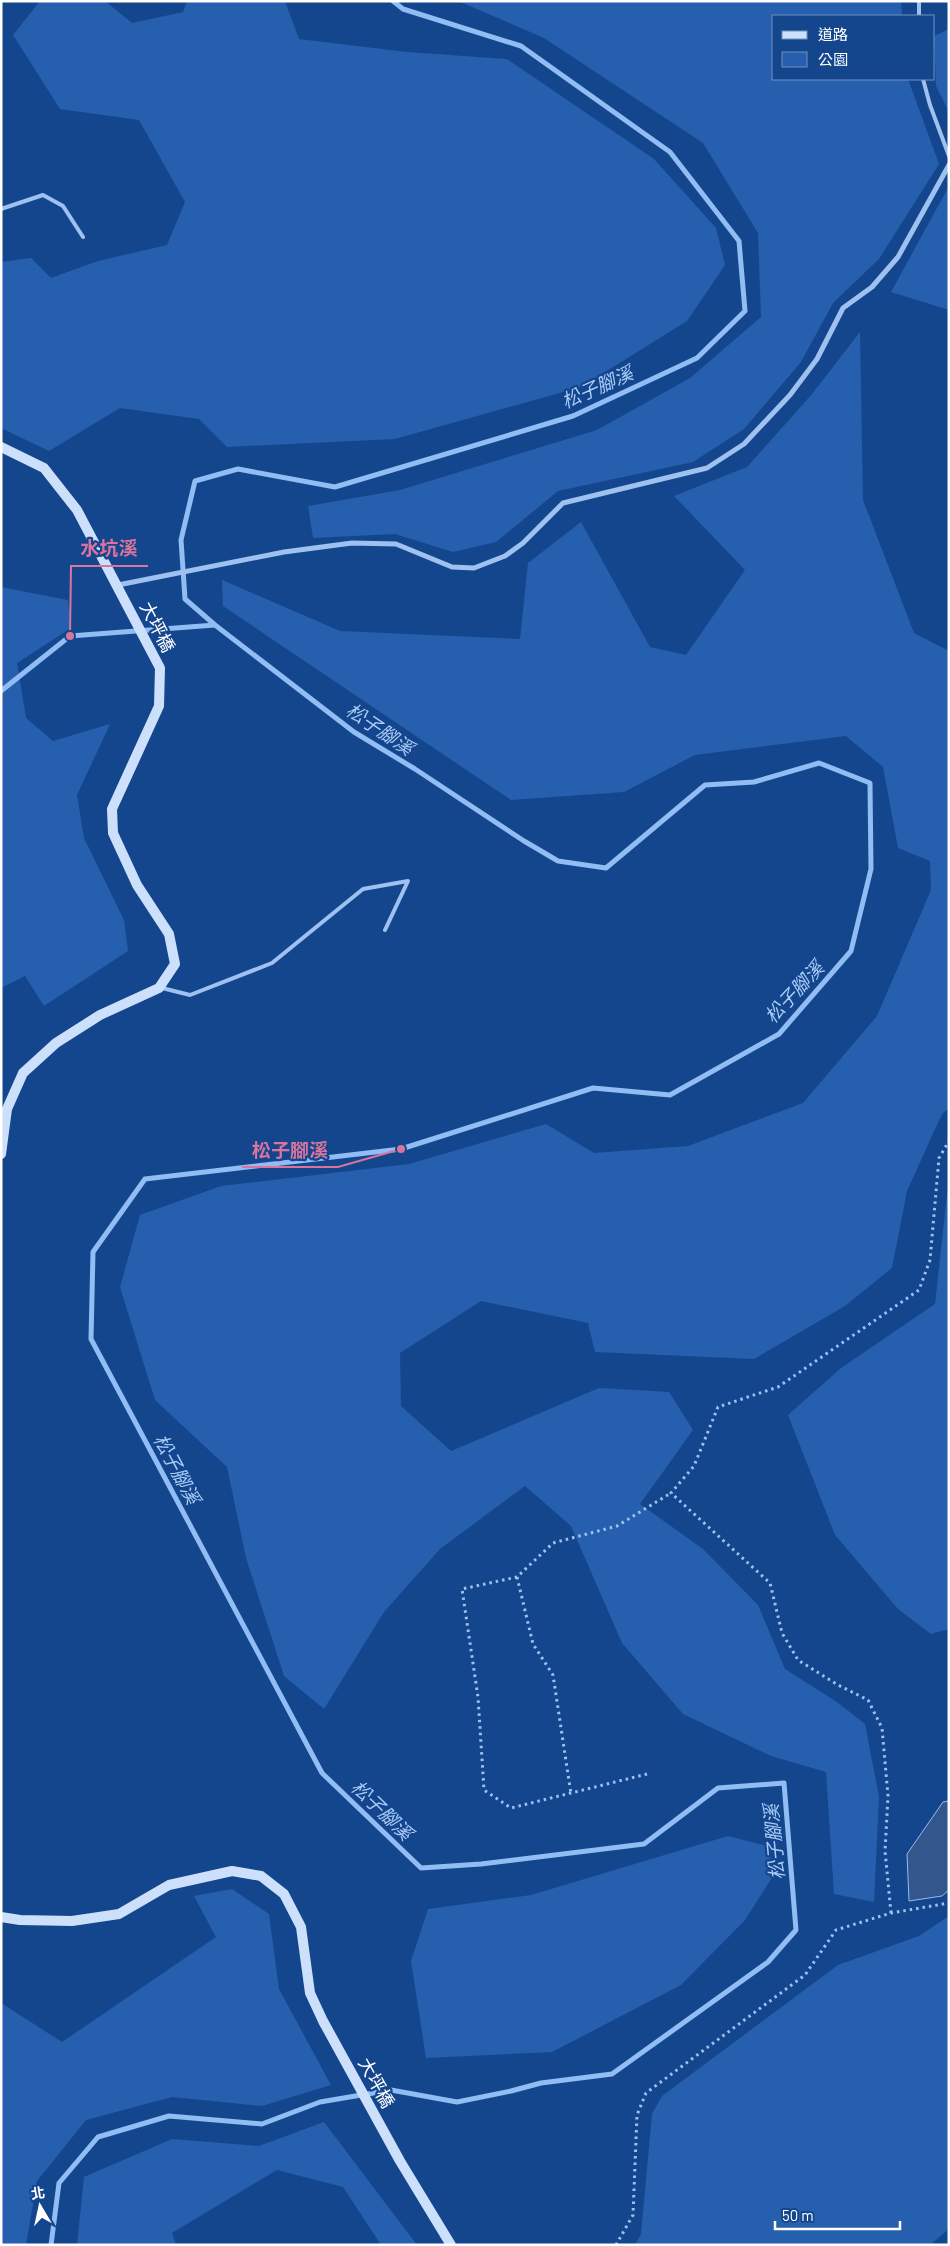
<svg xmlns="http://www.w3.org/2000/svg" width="950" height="2246" font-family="Barlow,'Noto Sans TC',sans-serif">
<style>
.green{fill:#265fad}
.water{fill:#33578d;stroke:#91bcf4}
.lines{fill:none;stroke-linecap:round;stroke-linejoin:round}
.stream{stroke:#91bcf4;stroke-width:5}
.path{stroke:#9fc1f0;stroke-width:3;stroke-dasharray:2.5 4;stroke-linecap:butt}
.lane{stroke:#9fc1f0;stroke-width:4}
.street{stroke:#9fc1f0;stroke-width:5}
.secondary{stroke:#cde0fb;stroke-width:10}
.labels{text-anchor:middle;stroke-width:4.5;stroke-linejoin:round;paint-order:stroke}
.street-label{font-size:18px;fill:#fff;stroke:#14468e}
.water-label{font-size:19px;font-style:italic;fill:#abccf8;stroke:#14468e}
.leader{fill:none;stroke:#da749d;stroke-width:2}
.callout-dot{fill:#da749d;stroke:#14468e;stroke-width:2}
.callout-label{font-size:19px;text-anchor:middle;font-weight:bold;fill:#da749d;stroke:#14468e;stroke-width:4.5;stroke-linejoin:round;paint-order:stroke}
</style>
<rect width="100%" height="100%" fill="#14468e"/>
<path class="green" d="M 40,1 L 105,1 L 132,23 L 183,12 L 187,1 L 287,1 L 286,4 L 299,39 L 407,52 L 507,59 L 654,159 L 716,228 L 725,265 L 687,321 L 581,387 L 395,439 L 227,447 L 199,419 L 120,408 L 49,451 L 1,428 L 1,262 L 31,258 L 51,278 L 98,261 L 167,245 L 185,202 L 139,120 L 60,109 L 13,35 Z
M 458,1 L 901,1 L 902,16 L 774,16 L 774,79 L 908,79 L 939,164 L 879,259 L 833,303 L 801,362 L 744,429 L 693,462 L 558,491 L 496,542 L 453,552 L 395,534 L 313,538 L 308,506 L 400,490 L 597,430 L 690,378 L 761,317 L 758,233 L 703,143 L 544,38 Z
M 949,29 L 949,112 L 936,86 L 934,36 Z
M 949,186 L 949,310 L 891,292 Z
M 860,332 L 863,500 L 914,633 L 949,651 L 949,1108 L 942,1114 L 907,1191 L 892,1268 L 845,1306 L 754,1359 L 595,1352 L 588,1323 L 481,1301 L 400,1353 L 401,1406 L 451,1451 L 599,1388 L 669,1392 L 693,1430 L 640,1504 L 703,1549 L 758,1605 L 785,1669 L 837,1702 L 865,1724 L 879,1797 L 874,1902 L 834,1894 L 826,1772 L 771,1756 L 683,1714 L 622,1643 L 571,1526 L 525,1486 L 440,1549 L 384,1612 L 324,1709 L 284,1676 L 246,1558 L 227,1467 L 155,1400 L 120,1287 L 140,1215 L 221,1186 L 409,1164 L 546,1124 L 594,1153 L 688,1146 L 803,1103 L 877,1016 L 931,890 L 930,861 L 898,848 L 883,767 L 846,736 L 695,755 L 624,792 L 511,800 L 223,606 L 222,580 L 340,631 L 520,639 L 528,563 L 581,522 L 650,647 L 686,655 L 745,570 L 674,496 L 747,467 L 812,394 Z
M 1,587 L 68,600 L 71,628 L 17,663 L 26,718 L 53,741 L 110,724 L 77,795 L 84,838 L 124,920 L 128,951 L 44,1006 L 25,976 L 1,988 Z
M 949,1176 L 949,1629 L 931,1634 L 898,1609 L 835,1535 L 788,1415 L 841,1368 L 935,1304 Z
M 728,1836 L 767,1846 L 775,1873 L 745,1920 L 681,1985 L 552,2052 L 426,2058 L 411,1961 L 428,1909 L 531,1895 Z
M 232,1889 L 269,1914 L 279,1989 L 331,2085 L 262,2106 L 172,2097 L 86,2120 L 37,2181 L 26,2245 L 1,2245 L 1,2003 L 62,2042 L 216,1937 L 194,1896 Z
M 949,1916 L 949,2229 L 930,2245 L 635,2245 L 641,2234 L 652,2114 L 662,2096 L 838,1965 L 919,1936 Z
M 324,2122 L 417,2245 L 381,2245 L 343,2187 L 277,2170 L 172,2233 L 176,2245 L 77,2245 L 84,2177 L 172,2139 L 259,2146 Z"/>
<path class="water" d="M 949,1801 L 949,1890 L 942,1896 L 909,1901 L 907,1854 L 943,1802 Z"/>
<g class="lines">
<path class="stream" d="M 1,691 L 70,636 L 215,625
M 51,2245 L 59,2183 L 98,2137 L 169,2116 L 262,2124 L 320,2102 L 391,2090 L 457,2102 L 511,2091 L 541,2083 L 612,2074 L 768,1962 L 796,1930 L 784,1783 L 718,1788 L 644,1844 L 481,1864 L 421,1868 L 322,1773 L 91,1339 L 93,1252 L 145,1179 L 401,1149 L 593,1088 L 670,1095 L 779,1034 L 851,951 L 871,869 L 870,783 L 819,763 L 754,782 L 705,785 L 606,868 L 558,861 L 524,841 L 415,769 L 354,732 L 215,625 L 185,599 L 181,540 L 195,481 L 238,469 L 335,487 L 573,416 L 697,358 L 745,311 L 739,241 L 670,152 L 521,46 L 403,9 L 393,1"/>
<path class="path" d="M 517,1577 L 533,1644 L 553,1675 L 571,1794
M 647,1774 L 511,1808 L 484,1790 L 478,1697 L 462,1589 L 517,1577 L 553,1543 L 617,1526 L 671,1493
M 891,1913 L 885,1851 L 888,1796 L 882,1728 L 868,1700 L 838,1685 L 798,1660 L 782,1633 L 770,1583 L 671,1493 L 694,1466 L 718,1407 L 778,1387 L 919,1290 L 930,1260 L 939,1158 L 949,1141
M 616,2245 L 633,2215 L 637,2115 L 646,2093 L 805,1975 L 836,1930 L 891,1913 L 949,1903"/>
<path class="lane" d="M 919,16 L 919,1
M 923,79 L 930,105 L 949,156
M 1,209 L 43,195 L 63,206 L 83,237
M 162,988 L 190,995 L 272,963 L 363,889 L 408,881 L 385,930"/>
<path class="street" d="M 118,585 L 284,552 L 352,543 L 396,544 L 452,567 L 474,568 L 505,556 L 523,543 L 563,503 L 707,468 L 744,444 L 790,395 L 817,359 L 843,308 L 872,287 L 898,257 L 949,165"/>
<path class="secondary" d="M 1,447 L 44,468 L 77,510 L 160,668 L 159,706 L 112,809 L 113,833 L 137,885 L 169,934 L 175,964 L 159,988 L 100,1015 L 56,1043 L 23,1073 L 7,1109 L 1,1154
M 1,1917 L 20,1920 L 72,1921 L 119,1914 L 169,1885 L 232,1871 L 261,1876 L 284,1894 L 301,1927 L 310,1993 L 323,2021 L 400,2161 L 451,2245"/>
</g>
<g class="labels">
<g class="street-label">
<text transform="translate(157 627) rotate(63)" y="6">大坪橋</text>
<text transform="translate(376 2083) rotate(61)" y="6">大坪橋</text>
</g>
<g class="water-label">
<text transform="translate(597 387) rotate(-24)" y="7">松子腳溪</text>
<text transform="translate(380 729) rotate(34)" y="7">松子腳溪</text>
<text transform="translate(794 992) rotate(-47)" y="7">松子腳溪</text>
<text transform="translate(177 1469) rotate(62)" y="7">松子腳溪</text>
<text transform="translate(382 1810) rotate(44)" y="7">松子腳溪</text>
<text transform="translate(774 1842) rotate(-95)" y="7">松子腳溪</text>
</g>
</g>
<path class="leader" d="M70 636L71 566H148M401 1149L338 1167H242"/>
<g class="callout-dot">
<circle cx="70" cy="636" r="5"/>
<circle cx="401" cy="1149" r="5"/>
</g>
<g class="callout-label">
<text x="109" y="555">水坑溪</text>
<text x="290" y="1157">松子腳溪</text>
</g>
<rect width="950" height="2246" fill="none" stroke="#ffffff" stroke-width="5"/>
<rect x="772" y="15" width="162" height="65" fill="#14468e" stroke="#7290bb"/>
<rect x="782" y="31" width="25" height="8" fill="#cde0fb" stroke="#7290bb"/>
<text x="818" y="40" font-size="15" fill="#ffffff">道路</text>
<rect x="782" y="52" width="25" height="15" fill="#265fad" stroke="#7290bb"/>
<text x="818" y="65" font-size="15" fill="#ffffff">公園</text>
<g transform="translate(40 2206) rotate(351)" stroke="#14468e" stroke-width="4" paint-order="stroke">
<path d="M0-4L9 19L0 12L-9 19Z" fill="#ffffff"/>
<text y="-8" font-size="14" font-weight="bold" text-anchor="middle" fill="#ffffff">北</text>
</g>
<path d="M775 2221v8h125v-8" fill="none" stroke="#ffffff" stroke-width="2.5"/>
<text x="782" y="2221" font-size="15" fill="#ffffff" stroke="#14468e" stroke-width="4" paint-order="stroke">50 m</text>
</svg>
